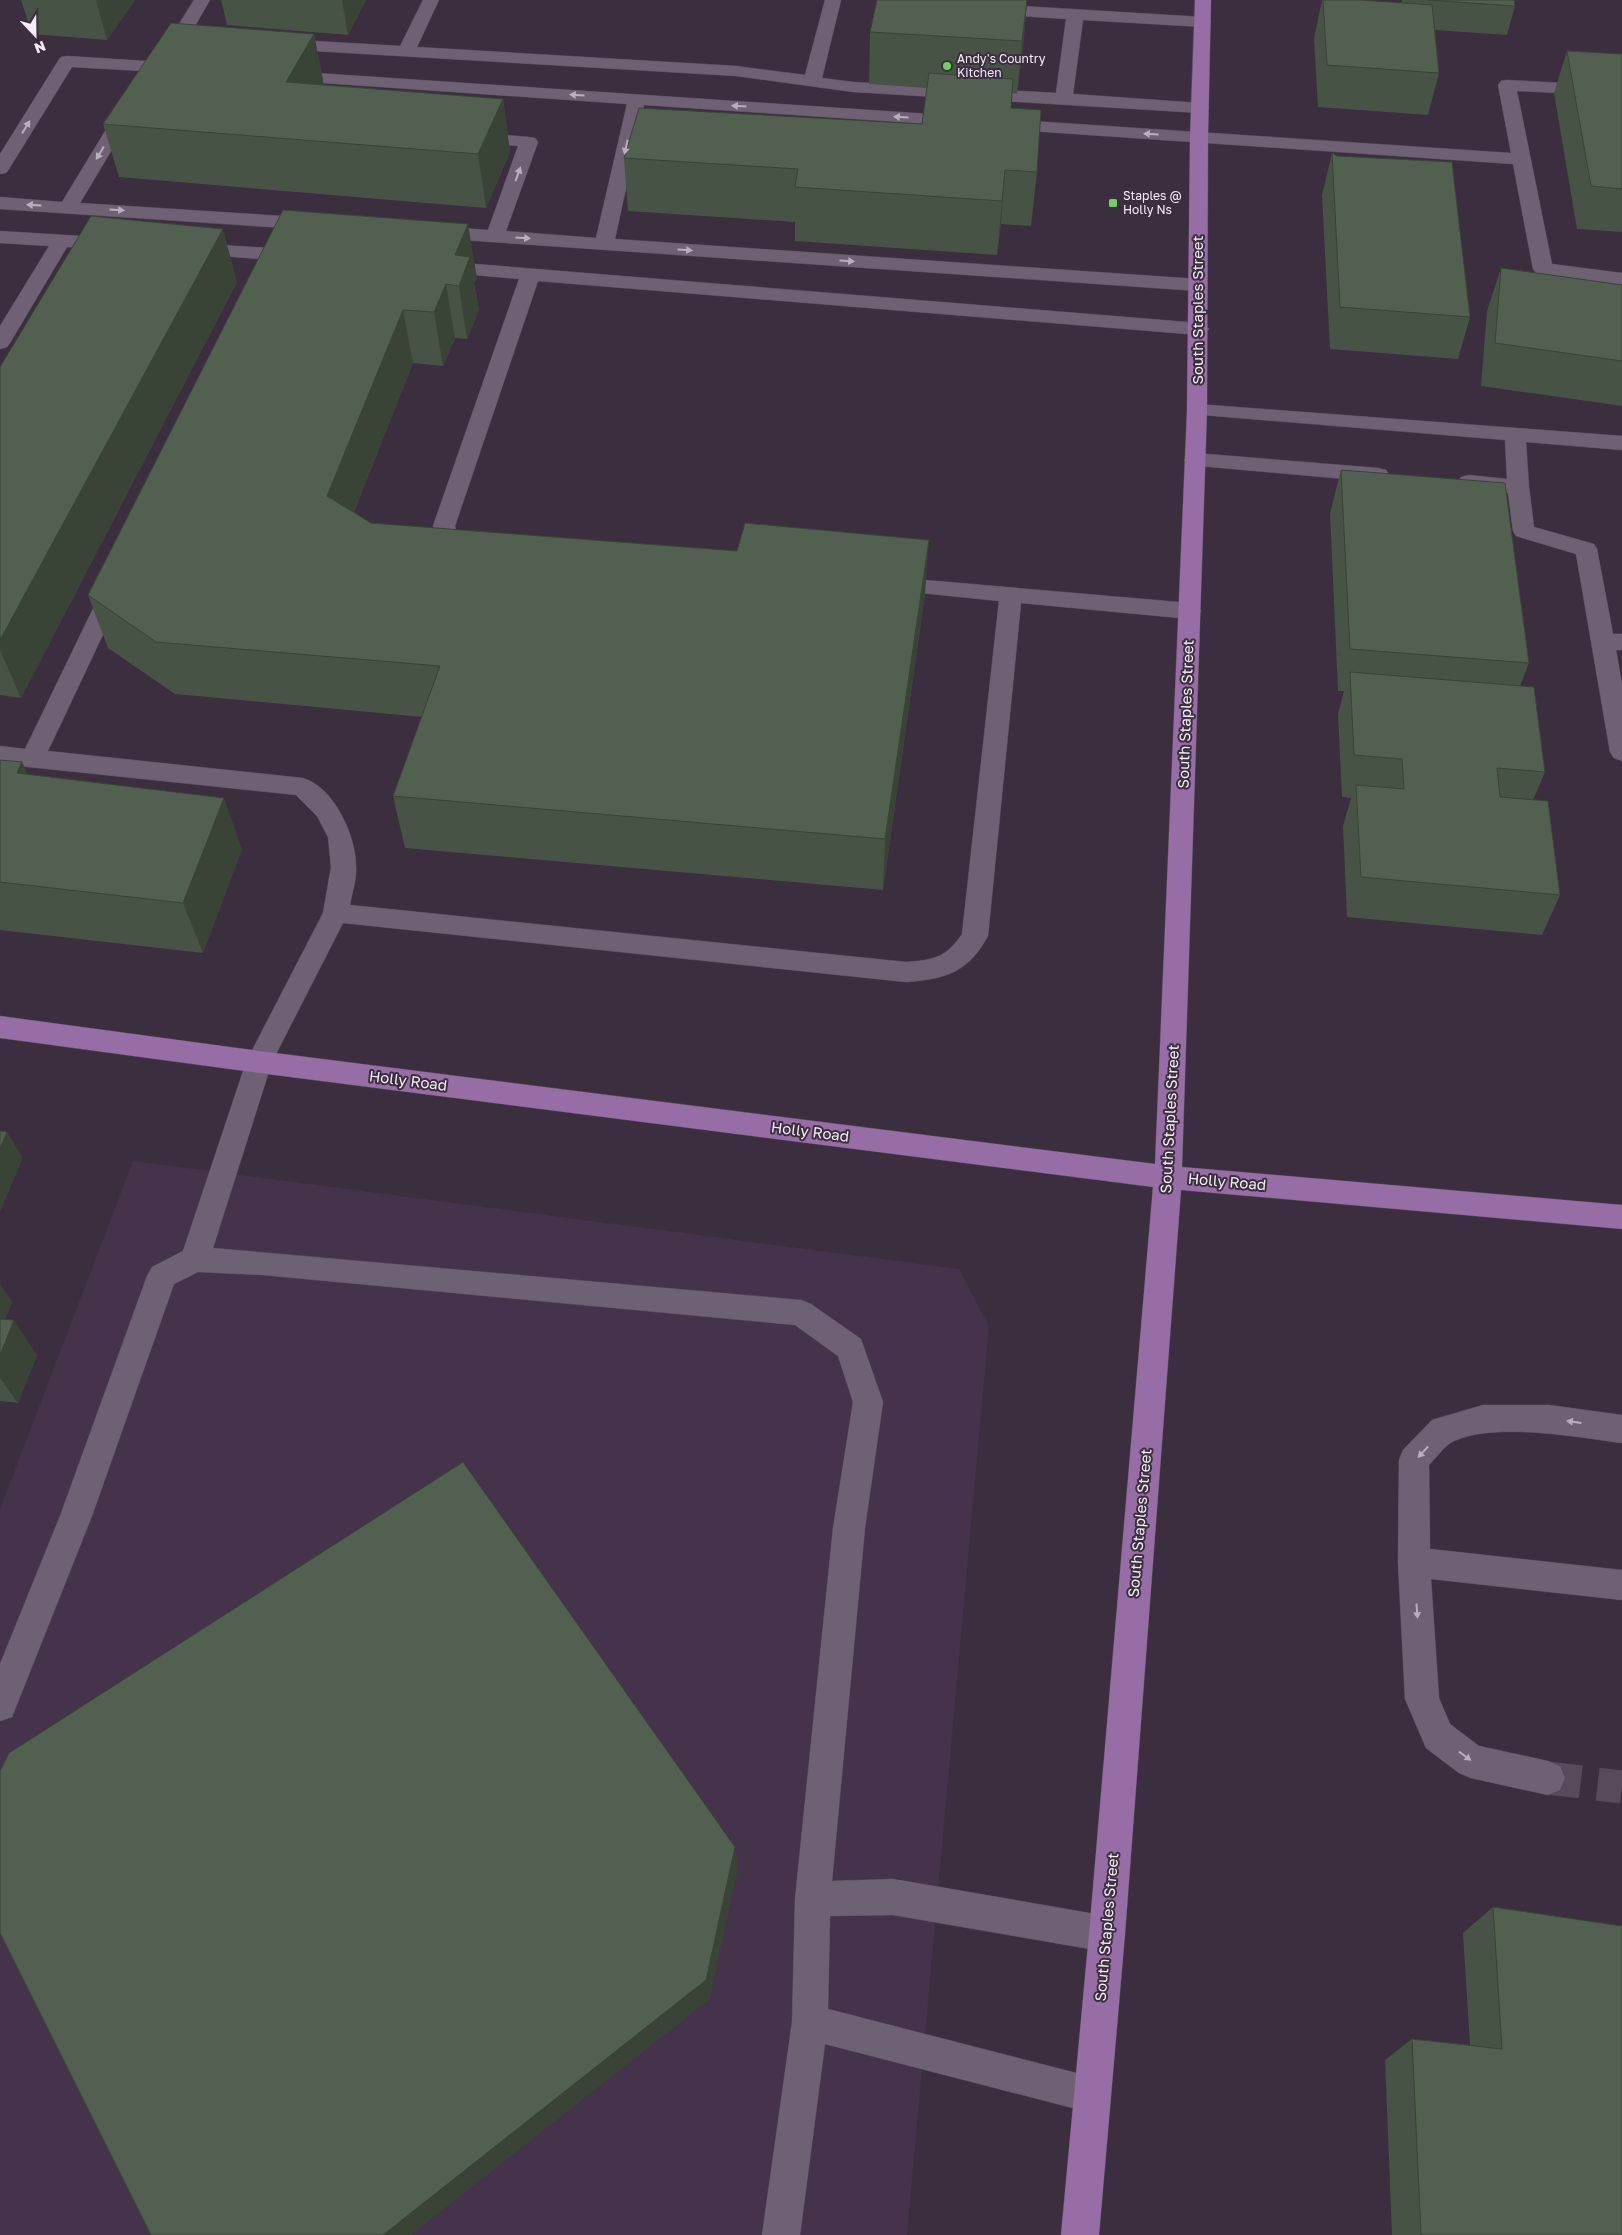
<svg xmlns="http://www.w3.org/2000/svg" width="1622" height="2235" font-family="'Golos Text',sans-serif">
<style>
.built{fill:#44334a}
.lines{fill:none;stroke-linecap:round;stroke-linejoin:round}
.minor-tunnel{stroke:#574b5b;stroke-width:33;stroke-dasharray:33 17;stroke-linecap:butt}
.minor-casing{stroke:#554a59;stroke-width:1}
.major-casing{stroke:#554a59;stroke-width:1}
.minor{fill:#6f6174;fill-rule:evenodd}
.major{fill:#976da5;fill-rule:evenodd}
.wall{fill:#475344}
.shaded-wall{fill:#394437}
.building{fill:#52614f;stroke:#394437}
.oneway{fill:#baafbe}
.poi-dot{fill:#6fd360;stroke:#3b2e3f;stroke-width:2}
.labels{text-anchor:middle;stroke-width:4;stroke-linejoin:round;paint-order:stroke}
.far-poi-label{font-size:12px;fill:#f7eefa;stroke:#3b2e3f;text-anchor:start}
.street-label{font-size:15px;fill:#f7eefa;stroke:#3b2e3f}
</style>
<rect width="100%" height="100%" fill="#3b2e3f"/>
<path class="built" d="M 133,1161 L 959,1269 L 989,1326 L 907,2235 L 0,2235 L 0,1509 Z"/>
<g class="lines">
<path class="minor-tunnel" d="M 1548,1778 L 1622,1787"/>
<defs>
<path id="minor" d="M 194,0 L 210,0 L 191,33 L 208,35 L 211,39 L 208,43 L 202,44 L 174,41 L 171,37 Z
M 423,0 L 439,0 L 417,47 L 736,66 L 805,75 L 825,0 L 841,0 L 822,78 L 853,82 L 1056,93 L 1066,19 L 989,14 L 983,13 L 981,9 L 983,5 L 989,4 L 1203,17 L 1209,18 L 1211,22 L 1209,26 L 1203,27 L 1083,20 L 1073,94 L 1200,103 L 1206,104 L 1209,108 L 1206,112 L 1200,113 L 853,92 L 736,76 L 280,49 L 274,48 L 271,44 L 274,40 L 280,39 L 400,46 Z
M 67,56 L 178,63 L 184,64 L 187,68 L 184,72 L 178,73 L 72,67 L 9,169 L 6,173 L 0,174 L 0,154 L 58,61 L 61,57 Z
M 286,71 L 959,116 L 965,117 L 968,121 L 965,125 L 959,126 L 644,105 L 615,239 L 1198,279 L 1205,281 L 1208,285 L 1205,289 L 1198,291 L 434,238 L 427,236 L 425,232 L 427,228 L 434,226 L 488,230 L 518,146 L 465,141 L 462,137 L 465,133 L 471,132 L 529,137 L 535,138 L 538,142 L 506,231 L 596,238 L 627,104 L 280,80 L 277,76 L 280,72 Z
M 1507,80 L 1622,86 L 1622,96 L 1517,91 L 1552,264 L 1622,273 L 1622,285 L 1536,273 L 1533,269 L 1513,164 L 1002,129 L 996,128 L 993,124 L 996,120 L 1002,119 L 1511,153 L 1498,85 L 1501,81 Z
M 128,103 L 134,104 L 137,108 L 80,203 L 314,218 L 321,220 L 323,224 L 321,228 L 314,230 L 0,209 L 0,197 L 62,202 L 119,108 L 122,104 Z
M 0,231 L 113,238 L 120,240 L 123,244 L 120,248 L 113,250 L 67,247 L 10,343 L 7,347 L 0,349 L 0,326 L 49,246 L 0,243 Z
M 191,243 L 298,250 L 305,252 L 308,256 L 305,260 L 298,262 L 184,253 L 181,249 L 184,245 Z
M 438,261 L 1199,323 L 1206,325 L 1209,329 L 1206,333 L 1199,335 L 538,281 L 455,526 L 457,535 L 482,540 L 485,545 L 482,550 C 467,554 454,549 439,544 L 433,526 L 519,279 L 431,271 L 428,267 L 431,263 Z
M 1197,404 L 1622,436 L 1622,450 L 1526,442 L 1529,487 L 1534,527 L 1594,544 L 1597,549 L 1613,634 L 1622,634 L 1622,650 L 1616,650 L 1622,684 L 1622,761 L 1614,758 L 1610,752 L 1576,554 L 1516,536 L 1513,531 L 1508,493 L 1461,487 L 1458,482 L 1461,477 L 1469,475 L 1507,479 L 1505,440 L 1190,414 L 1187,410 L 1190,406 Z
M 1195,453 L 1378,468 L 1386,470 L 1389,475 L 1386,480 L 1378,482 L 1188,465 L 1184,460 L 1188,455 Z
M 890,577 L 1190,603 L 1198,606 L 1201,611 L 1198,616 L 1190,619 L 1021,603 L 988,936 C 968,973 945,979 906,982 L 343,923 L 272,1062 L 213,1248 L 801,1300 L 811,1304 L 861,1339 L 883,1402 L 865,1528 L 832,1881 L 893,1879 L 1107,1916 L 1120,1921 L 1125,1934 L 1120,1947 L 1107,1952 L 893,1915 L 830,1916 L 828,2009 L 1092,2077 L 1105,2082 L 1110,2095 L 1105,2108 L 1092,2113 L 825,2044 L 800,2235 L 762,2235 L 792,2022 L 795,1899 L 833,1528 L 853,1402 L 838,1356 L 795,1325 L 263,1275 L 198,1272 L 174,1284 L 92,1516 L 12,1717 L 0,1721 L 0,1664 L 60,1516 L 147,1276 L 152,1267 L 183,1251 L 246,1062 L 323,913 L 331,867 L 328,837 L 317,816 L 296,795 L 0,764 L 0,746 L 25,749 L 103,588 L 106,583 L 114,581 L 122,583 L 125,588 L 48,751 L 303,778 C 334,787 356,836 356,866 C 357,879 352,893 350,905 L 906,962 C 933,960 946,958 962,934 L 999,601 L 882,589 L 879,584 L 882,579 Z
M 1483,1405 L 1549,1405 L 1622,1415 L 1622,1443 C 1577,1437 1495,1422 1454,1441 C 1445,1445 1436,1458 1429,1465 L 1430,1549 L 1622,1570 L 1622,1600 L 1431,1579 L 1439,1698 L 1450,1724 L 1479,1746 L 1548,1761 L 1560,1766 L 1565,1778 L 1560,1790 L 1548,1795 L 1471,1778 L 1459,1773 L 1426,1748 L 1405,1699 L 1398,1562 L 1399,1460 L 1403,1450 L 1432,1420 Z"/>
<path id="major" d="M 1195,0 L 1211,0 L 1208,137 L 1207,410 L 1182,1167 L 1622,1205 L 1622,1229 L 1181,1190 L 1125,1934 L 1099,2235 L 1061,2235 L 1089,1934 L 1153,1187 L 259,1073 L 0,1038 L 0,1016 L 259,1051 L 1155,1164 L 1187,410 L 1190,137 Z"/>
</defs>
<use href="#minor" class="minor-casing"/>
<use href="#major" class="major-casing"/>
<use href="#minor" class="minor"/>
<use href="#major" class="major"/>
</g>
<path class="wall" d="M 21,0 L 135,0 L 107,40 L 32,34 Z
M 221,0 L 366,0 L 348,35 L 227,25 Z
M 1027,0 L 1023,48 L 1017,94 L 1012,93 L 1011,108 L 1037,172 L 1031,226 L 1001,224 L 997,255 L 795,241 L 795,222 L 628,211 L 624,158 L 922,124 L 927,88 L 869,84 L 870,32 Z
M 1322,0 L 1360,0 L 1402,3 L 1402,0 L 1514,0 L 1515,6 L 1507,35 L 1434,30 L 1439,73 L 1428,115 L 1318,107 L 1314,39 Z
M 314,34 L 324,86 L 503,99 L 510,152 L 486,208 L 119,177 L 103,124 Z
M 1567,51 L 1622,54 L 1622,232 L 1577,229 L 1554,93 Z
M 1332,153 L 1337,156 L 1470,317 L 1458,359 L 1330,349 L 1322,195 Z
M 283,210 L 477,278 L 474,283 L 479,310 L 467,339 L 455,338 L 443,366 L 413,363 L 354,512 L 371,523 L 925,594 L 883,890 L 405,848 L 393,796 L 422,717 L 175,694 L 108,648 L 88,595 Z
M 1501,268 L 1622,285 L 1622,406 L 1481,386 L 1487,311 Z
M 237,282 L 21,698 L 0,695 L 0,367 Z
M 1341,470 L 1529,663 L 1520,686 L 1545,772 L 1533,800 L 1560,895 L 1542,935 L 1347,917 L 1343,826 L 1351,798 L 1342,797 L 1338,714 L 1344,691 L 1338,691 L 1330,513 Z
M 0,760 L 22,762 L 27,774 L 242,849 L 203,953 L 0,930 Z
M 0,1284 L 12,1302 L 5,1319 L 37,1355 L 18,1403 L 0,1401 Z
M 1493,1907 L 1622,2235 L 1392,2235 L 1385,2060 L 1412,2039 L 1470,2045 L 1463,1933 Z"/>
<path class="shaded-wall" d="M 96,0 L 135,0 L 107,40 Z
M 342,0 L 366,0 L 348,35 Z
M 1027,0 L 1023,48 L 1017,94 L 1022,41 Z
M 314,34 L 324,86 L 286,82 Z
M 503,99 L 510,152 L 486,208 L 478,154 Z
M 1005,170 L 1001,224 L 997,255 L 1002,201 Z
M 468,224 L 477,278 L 474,283 L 479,310 L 467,339 L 459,286 L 455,255 Z
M 223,229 L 237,282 L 21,698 L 0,650 L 0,640 Z
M 446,284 L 455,338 L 443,366 L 434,312 Z
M 403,310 L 413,363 L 339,549 L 327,496 Z
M 929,540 L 925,594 L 883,890 L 885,839 Z
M 22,762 L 46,814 L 17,773 Z
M 224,798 L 242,849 L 203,953 L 183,903 Z
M 7,1132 L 23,1158 L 0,1212 L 0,1149 Z
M 0,1284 L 12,1302 L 0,1332 Z
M 14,1320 L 37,1355 L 18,1403 L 0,1378 L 0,1355 Z
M 735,1847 L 738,1869 L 710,1999 L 411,2235 L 383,2235 Z"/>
<path class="building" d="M 877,0 L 1027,0 L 1022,41 L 870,32 Z
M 1323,0 L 1360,0 L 1432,5 L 1439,73 L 1327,65 Z
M 1428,0 L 1514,0 L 1515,6 Z
M 171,23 L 314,34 L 286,82 L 503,99 L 478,154 L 103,124 Z
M 1567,51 L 1622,54 L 1622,189 L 1591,186 Z
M 929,73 L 1013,79 L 1011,108 L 1041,110 L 1037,172 L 1005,170 L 1002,201 L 795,187 L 798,169 L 624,158 L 639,108 L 922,124 Z
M 1332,153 L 1337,156 L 1452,162 L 1470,317 L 1340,307 Z
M 283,210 L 468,224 L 455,255 L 470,257 L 459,286 L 446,284 L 434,312 L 403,310 L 327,496 L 371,523 L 737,551 L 745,523 L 929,540 L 885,839 L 393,796 L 440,666 L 156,642 L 88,595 Z
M 91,216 L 223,229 L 0,640 L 0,367 Z
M 1501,268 L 1622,285 L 1622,361 L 1495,343 Z
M 1341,470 L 1505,483 L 1529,663 L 1350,649 Z
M 1350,672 L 1534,687 L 1545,772 L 1497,768 L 1500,797 L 1548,801 L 1560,895 L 1361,877 L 1356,785 L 1404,789 L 1402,759 L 1354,755 Z
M 0,760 L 22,762 L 17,773 L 224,798 L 183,903 L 0,882 Z
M 0,1131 L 7,1132 L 0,1149 Z
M 0,1319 L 14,1320 L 0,1355 Z
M 463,1462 L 735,1847 L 706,1980 L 383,2235 L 151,2235 L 0,1933 L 0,1771 L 9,1753 Z
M 1493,1907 L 1622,1926 L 1622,2235 L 1421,2235 L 1412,2039 L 1502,2049 Z"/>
<defs><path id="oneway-solid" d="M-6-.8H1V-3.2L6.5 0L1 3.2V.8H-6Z" transform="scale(1.25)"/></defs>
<g class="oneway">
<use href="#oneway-solid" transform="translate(577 95) rotate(-176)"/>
<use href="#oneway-solid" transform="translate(739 106) rotate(-176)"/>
<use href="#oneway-solid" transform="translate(901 117) rotate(-176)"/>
<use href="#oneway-solid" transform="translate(26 127) rotate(-58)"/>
<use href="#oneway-solid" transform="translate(1151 134) rotate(-176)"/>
<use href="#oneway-solid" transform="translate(626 147) rotate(103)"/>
<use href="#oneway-solid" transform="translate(100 153) rotate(121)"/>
<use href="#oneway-solid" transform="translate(518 174) rotate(-70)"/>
<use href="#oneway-solid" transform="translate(34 205) rotate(-176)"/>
<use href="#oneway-solid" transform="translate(117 210) rotate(4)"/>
<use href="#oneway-solid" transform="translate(523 238) rotate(4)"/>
<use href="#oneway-solid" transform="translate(685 250) rotate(4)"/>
<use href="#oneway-solid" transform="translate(847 261) rotate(4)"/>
<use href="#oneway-solid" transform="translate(1574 1422) rotate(-172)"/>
<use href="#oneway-solid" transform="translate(1423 1452) rotate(133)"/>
<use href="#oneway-solid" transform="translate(1417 1611) rotate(86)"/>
<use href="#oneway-solid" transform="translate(1465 1756) rotate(36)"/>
</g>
<g class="poi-dot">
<circle cx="947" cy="66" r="5"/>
<rect x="1108" y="198" width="10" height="10" rx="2.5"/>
</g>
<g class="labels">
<g class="far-poi-label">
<text x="957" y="63">Andy's Country<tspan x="957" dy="14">Kitchen</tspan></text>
<text x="1123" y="200">Staples @<tspan x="1123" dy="14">Holly Ns</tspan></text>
</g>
<g class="street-label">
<text transform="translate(1198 310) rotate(-90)" y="5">South Staples Street</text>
<text transform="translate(1186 714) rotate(-88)" y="5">South Staples Street</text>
<text transform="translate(408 1081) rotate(7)" y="5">Holly Road</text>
<text transform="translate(1170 1119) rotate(-87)" y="5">South Staples Street</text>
<text transform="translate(810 1132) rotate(7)" y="5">Holly Road</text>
<text transform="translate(1227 1182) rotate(5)" y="5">Holly Road</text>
<text transform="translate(1140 1523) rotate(-85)" y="5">South Staples Street</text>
<text transform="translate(1107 1927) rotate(-85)" y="5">South Staples Street</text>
</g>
</g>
<g transform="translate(35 35) rotate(158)" stroke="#3b2e3f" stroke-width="4" paint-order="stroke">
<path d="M0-4L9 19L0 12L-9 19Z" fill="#f7eefa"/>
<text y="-8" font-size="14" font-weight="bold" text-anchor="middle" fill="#f7eefa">N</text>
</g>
</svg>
